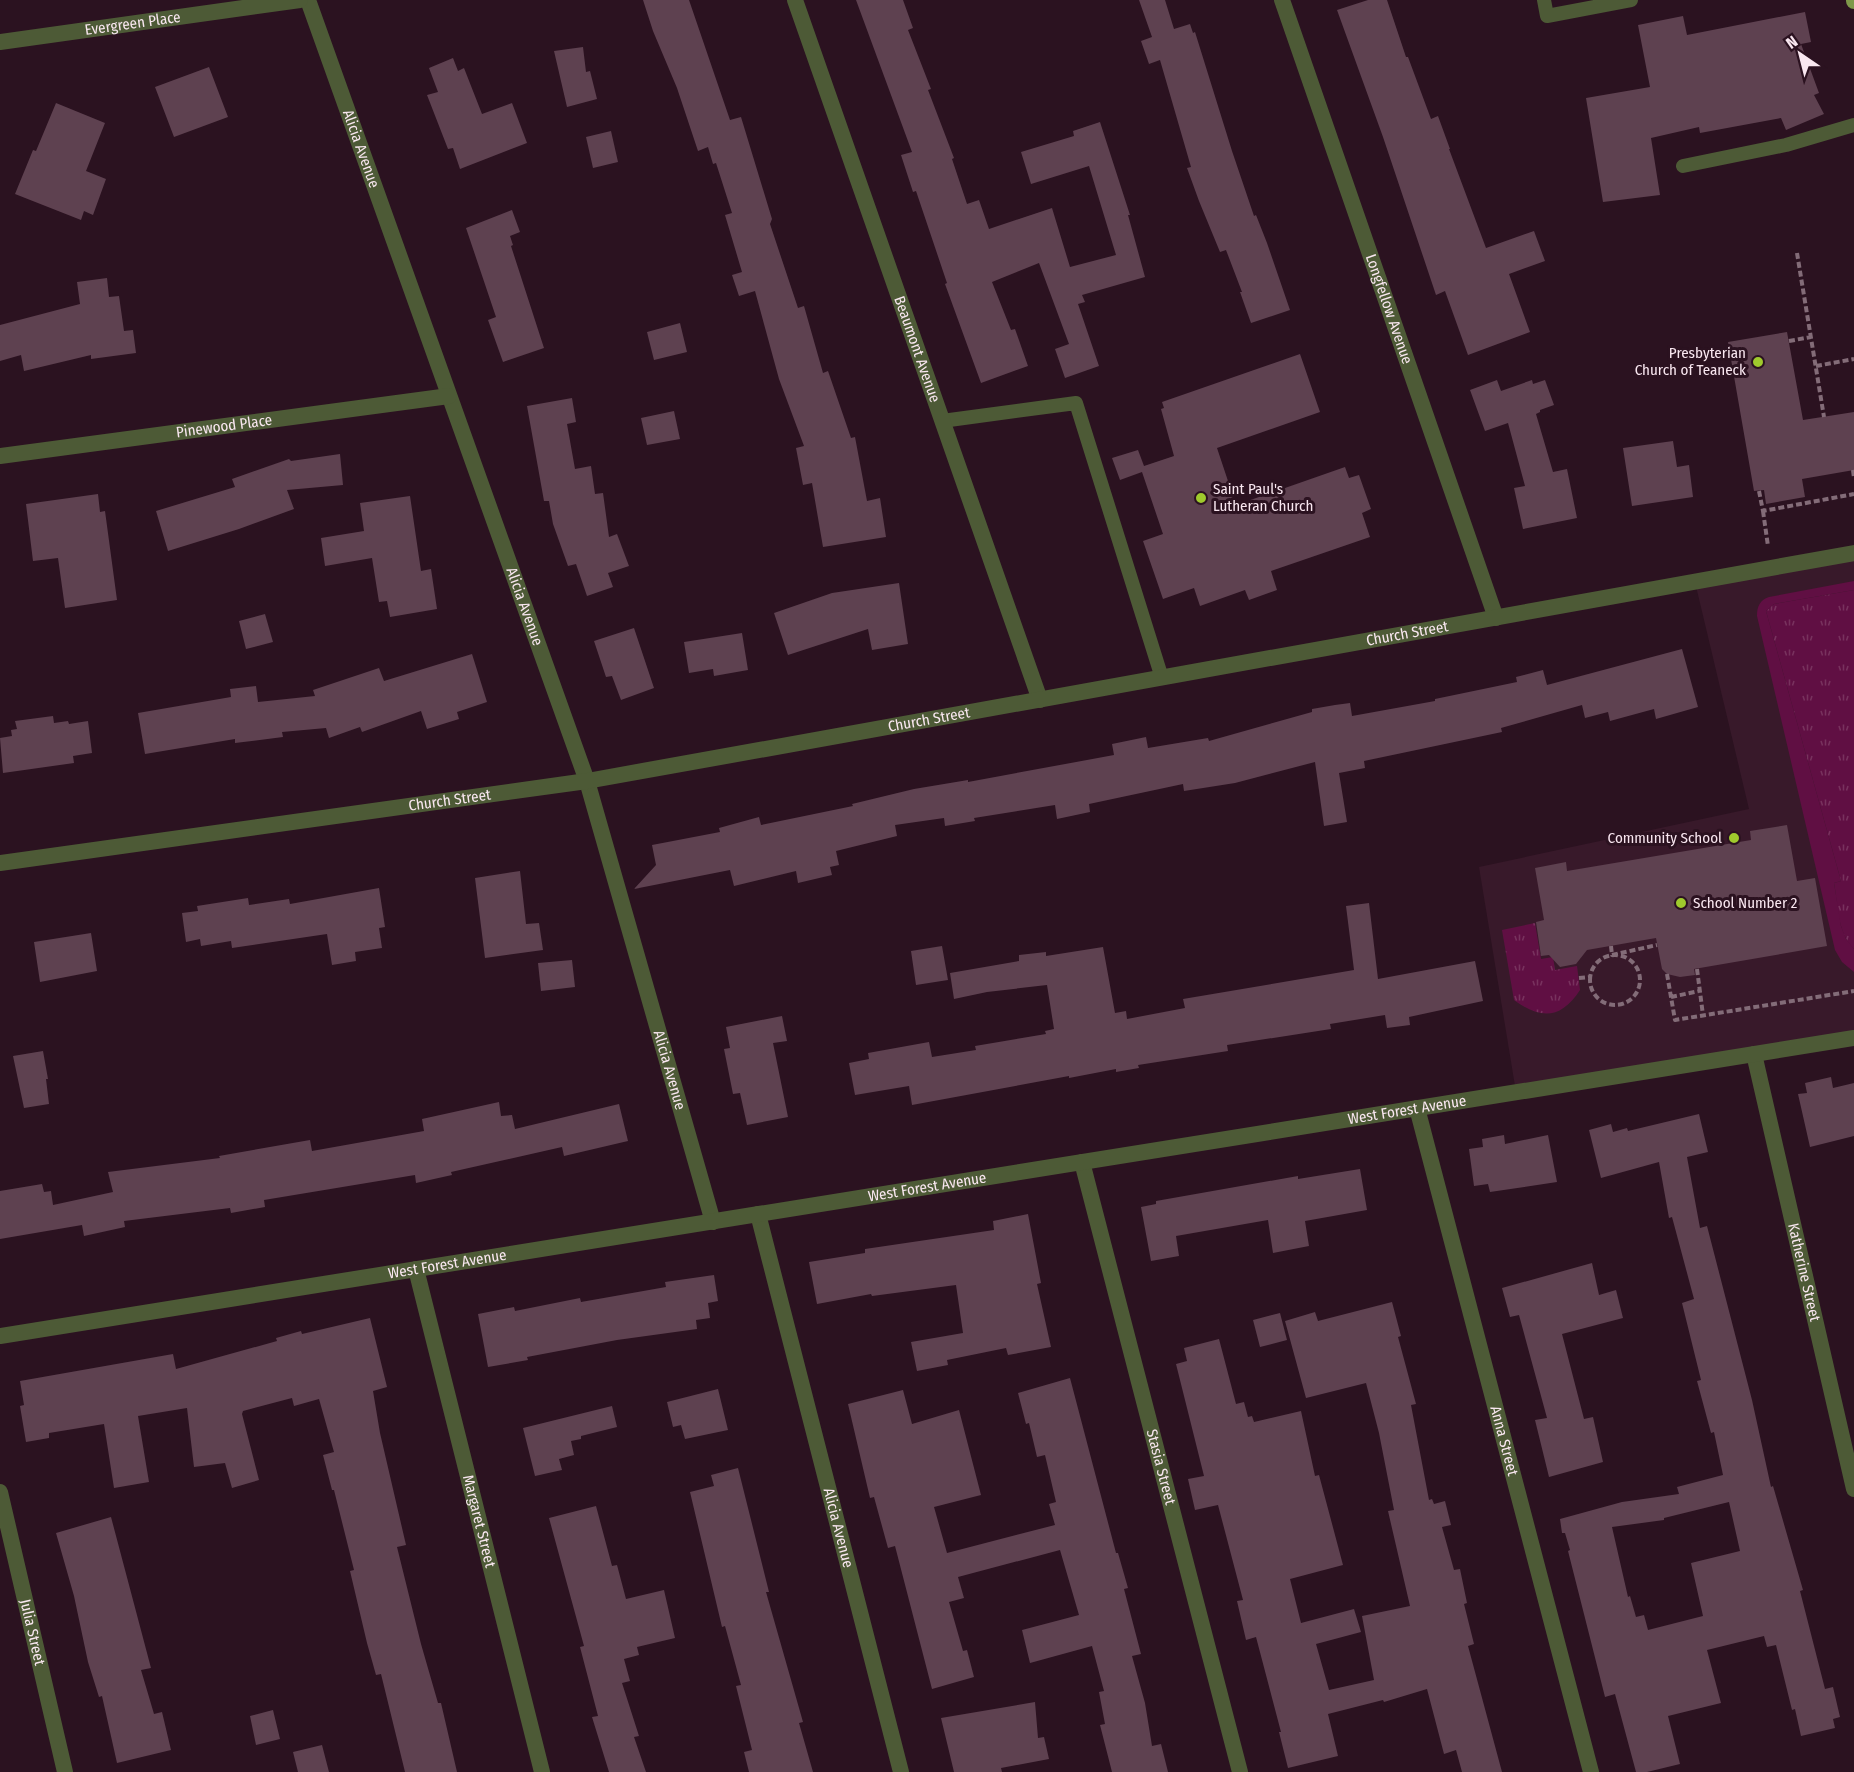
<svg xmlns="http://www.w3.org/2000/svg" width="1854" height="1772" font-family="'Fira Sans Condensed',sans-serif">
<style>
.built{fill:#38192a}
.grass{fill:url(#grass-tufts)}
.garden{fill:#600f43}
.building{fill:#5e4150;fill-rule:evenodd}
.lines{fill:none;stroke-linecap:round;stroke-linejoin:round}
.path{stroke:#836c78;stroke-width:4;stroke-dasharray:6 3;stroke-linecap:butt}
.service{stroke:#4d5a36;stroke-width:14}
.minor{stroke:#4d5a36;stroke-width:16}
.tertiary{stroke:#4d5a36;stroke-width:16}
.primary{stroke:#7f994a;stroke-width:16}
.poi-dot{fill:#9fca2d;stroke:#2b1220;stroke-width:2}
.labels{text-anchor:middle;stroke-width:6;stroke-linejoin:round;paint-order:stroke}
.street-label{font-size:15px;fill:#f9e7f0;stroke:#2b1220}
.poi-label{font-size:15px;fill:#f9e7f0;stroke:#2b1220;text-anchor:end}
</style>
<defs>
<pattern id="grass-tufts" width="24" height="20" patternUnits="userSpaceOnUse" patternTransform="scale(1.5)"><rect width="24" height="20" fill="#600f43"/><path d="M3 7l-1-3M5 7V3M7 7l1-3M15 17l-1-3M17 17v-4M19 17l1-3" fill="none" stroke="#78325e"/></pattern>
</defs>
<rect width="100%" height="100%" fill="#2b1220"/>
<path class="built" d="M 1854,553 L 1854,1038 L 1516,1092 L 1479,867 L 1749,809 L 1695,582 Z"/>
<path class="grass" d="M 1854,590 L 1854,949 C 1837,933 1838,904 1834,883 L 1841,881 L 1766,611 L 1774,604 Z
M 1535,923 L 1541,959 L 1553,957 L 1555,970 L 1577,966 L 1580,990 C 1561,1019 1541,1020 1514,1000 L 1502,930 Z"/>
<path class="garden" d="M 1854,581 L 1854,590 L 1774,604 L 1766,611 L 1841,881 L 1834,883 L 1841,926 L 1846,939 L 1854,949 L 1854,972 L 1842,962 L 1835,950 L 1757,616 C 1757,606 1760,600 1769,597 Z"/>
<path class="building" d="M 643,0 L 689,0 L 730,120 L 741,117 L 772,219 L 770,224 L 798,308 L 804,306 L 823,373 L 828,371 L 851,438 L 855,437 L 867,501 L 880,498 L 886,537 L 823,547 L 812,483 L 803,485 L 796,448 L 804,446 L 779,379 L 755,291 L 739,296 L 732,275 L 742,272 L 725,215 L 732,213 L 716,163 L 713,164 L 708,147 L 698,151 L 677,88 L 653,31 Z
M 856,0 L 903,0 L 913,28 L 908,30 L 931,89 L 928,90 L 954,158 L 952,159 L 967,204 L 979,200 L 989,229 L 1052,208 L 1070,267 L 1116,255 L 1089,166 L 1031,184 L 1021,152 L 1074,136 L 1073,131 L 1100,122 L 1130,215 L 1128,215 L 1145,277 L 1082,295 L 1085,302 L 1078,304 L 1099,366 L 1065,378 L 1055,349 L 1069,344 L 1039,263 L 992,282 L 1011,330 L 1015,329 L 1028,366 L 981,383 L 945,284 L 947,283 L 916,191 L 913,192 L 901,155 L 912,152 Z
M 1139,0 L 1165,0 L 1174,29 L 1190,24 L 1193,33 L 1195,32 L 1232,151 L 1254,216 L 1256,215 L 1267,243 L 1290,310 L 1251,323 L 1240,292 L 1242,292 L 1226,250 L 1220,252 L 1199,201 L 1187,168 L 1191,167 L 1160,60 L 1149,64 L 1141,41 L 1152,37 Z
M 1368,0 L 1387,0 L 1406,57 L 1408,57 L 1431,119 L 1438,116 L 1450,149 L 1449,149 L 1486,248 L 1534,231 L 1545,261 L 1509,274 L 1530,332 L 1468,355 L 1445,291 L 1436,295 L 1383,137 L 1337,10 Z
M 1805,12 L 1811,42 L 1801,44 L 1819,93 L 1814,95 L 1824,114 L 1786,130 L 1781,118 L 1700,133 L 1699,127 L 1651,138 L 1660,195 L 1603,202 L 1586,98 L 1650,87 L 1638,25 L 1683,16 L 1687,35 Z
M 583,47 L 586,72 L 590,71 L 597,99 L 567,107 L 554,51 Z
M 453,58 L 458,71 L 464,68 L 482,114 L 512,103 L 527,143 L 460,169 L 453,148 L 448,149 L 427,95 L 438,92 L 429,68 Z
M 209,67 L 228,117 L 174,137 L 155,87 Z
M 56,103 L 105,123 L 86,171 L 106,179 L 93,215 L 84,211 L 81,220 L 15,194 L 33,150 L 36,151 Z
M 611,131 L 618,162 L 593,168 L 586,137 Z
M 512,210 L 520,232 L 510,236 L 513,245 L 511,246 L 544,348 L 503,362 L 488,320 L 496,317 L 466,228 Z
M 107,278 L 109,297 L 119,296 L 124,331 L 133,330 L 136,353 L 91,359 L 91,355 L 24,371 L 21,355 L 0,361 L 0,325 L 80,304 L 77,282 Z
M 680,323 L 687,352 L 654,360 L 647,332 Z
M 1787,332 L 1803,420 L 1854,412 L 1854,470 L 1802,479 L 1805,497 L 1766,504 L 1764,490 L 1754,491 L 1728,342 Z
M 1300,354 L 1320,412 L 1217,448 L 1236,505 L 1345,467 L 1349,478 L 1359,475 L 1371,509 L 1362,513 L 1370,537 L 1271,571 L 1277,590 L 1249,600 L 1245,590 L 1200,606 L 1194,588 L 1163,599 L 1143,541 L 1163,534 L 1142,472 L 1120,480 L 1112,458 L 1138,450 L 1144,466 L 1174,456 L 1161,409 L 1164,408 L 1162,402 Z
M 1497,380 L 1501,391 L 1532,380 L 1533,384 L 1545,380 L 1554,405 L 1540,410 L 1540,412 L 1536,414 L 1553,472 L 1567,469 L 1577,518 L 1523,529 L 1514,488 L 1525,486 L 1508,423 L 1485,431 L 1470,390 Z
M 572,398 L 576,422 L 567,424 L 575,469 L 591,466 L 595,494 L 603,493 L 609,537 L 617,534 L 629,566 L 608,573 L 613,587 L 587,596 L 576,564 L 568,566 L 553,524 L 549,501 L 544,501 L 527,406 Z
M 674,411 L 680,439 L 647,445 L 641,418 Z
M 1673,441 L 1677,467 L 1689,465 L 1693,497 L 1632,506 L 1623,448 Z
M 340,454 L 343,485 L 287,490 L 294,509 L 239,529 L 168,551 L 156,511 L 235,487 L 232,479 L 289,459 L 291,461 Z
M 98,494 L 100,512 L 105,511 L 117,600 L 65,608 L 58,558 L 33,561 L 26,504 Z
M 410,496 L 421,571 L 431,569 L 437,609 L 390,617 L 387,601 L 379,602 L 372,558 L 325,566 L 321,538 L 364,531 L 360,503 Z
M 899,583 L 908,644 L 872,650 L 868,629 L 788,655 L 774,613 L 832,593 Z
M 265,614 L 273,642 L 246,649 L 239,621 Z
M 634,628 L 654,688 L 621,700 L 612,676 L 606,677 L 594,641 Z
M 742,633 L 748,670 L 714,676 L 713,669 L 689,673 L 684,642 Z
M 1682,649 L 1698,707 L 1656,719 L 1654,709 L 1610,721 L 1608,712 L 1585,718 L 1582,705 L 1501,728 L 1502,732 L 1364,761 L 1365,768 L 1339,773 L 1347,822 L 1324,826 L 1315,762 L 1235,783 L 1184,791 L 1183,784 L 1089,804 L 1090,812 L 1057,819 L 1055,805 L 974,818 L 975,821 L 945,826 L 944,818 L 895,825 L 897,836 L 836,851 L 839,865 L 830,867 L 832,875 L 798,883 L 796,871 L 734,886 L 730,870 L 634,889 L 656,865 L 652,845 L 720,832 L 719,828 L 759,817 L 761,825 L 853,806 L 852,804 L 914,789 L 968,780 L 968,782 L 1114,755 L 1112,744 L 1146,737 L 1148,748 L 1208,738 L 1209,741 L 1312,712 L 1312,709 L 1335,705 L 1350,703 L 1352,716 L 1435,701 L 1435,699 L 1517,682 L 1516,677 L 1543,670 L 1547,685 Z
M 472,654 L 487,702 L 457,712 L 459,719 L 427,729 L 421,711 L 362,732 L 360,727 L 329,738 L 326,728 L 282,732 L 283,737 L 235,743 L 235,739 L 145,754 L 138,713 L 231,697 L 230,689 L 256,686 L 258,702 L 315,696 L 313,690 L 379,668 L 384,681 Z
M 53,716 L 54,723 L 68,721 L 69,724 L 88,721 L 92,753 L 73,756 L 74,763 L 3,773 L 0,738 L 12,736 L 11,730 L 17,729 L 15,721 Z
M 1787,825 L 1797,881 L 1815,878 L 1827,946 L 1694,969 L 1695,975 L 1680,977 L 1667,974 L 1662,969 L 1656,938 L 1587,950 L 1576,964 L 1560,967 L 1549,955 L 1541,956 L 1536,922 L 1544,920 L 1535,868 L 1566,862 L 1567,871 L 1751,840 L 1750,831 Z
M 520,871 L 526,924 L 539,923 L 543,950 L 485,958 L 475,878 Z
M 379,888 L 385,927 L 379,928 L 382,948 L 355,952 L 356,961 L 332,965 L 327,934 L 232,948 L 231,941 L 201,946 L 200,939 L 186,942 L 182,913 L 198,911 L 197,906 L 248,898 L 249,905 L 289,899 L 290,904 Z
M 1369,903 L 1378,979 L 1475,961 L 1483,1001 L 1409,1017 L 1410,1025 L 1387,1028 L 1385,1015 L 1330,1024 L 1331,1029 L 1227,1045 L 1228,1051 L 1138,1065 L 1139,1068 L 1116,1072 L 1116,1069 L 1069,1078 L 1069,1076 L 912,1105 L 909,1086 L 855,1095 L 849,1063 L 869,1059 L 868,1053 L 929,1042 L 932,1057 L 976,1050 L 975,1046 L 1046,1034 L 1045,1031 L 1054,1029 L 1047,985 L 987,992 L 954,999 L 950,973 L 1019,961 L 1019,955 L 1046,952 L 1046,956 L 1103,947 L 1115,1013 L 1126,1011 L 1127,1019 L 1185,1008 L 1183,999 L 1354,970 L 1346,906 Z
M 91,933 L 97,971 L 40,982 L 34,942 Z
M 942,946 L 948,980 L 916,985 L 911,951 Z
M 572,960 L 575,987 L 541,991 L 538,963 Z
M 782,1016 L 787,1041 L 773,1043 L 788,1117 L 747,1125 L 740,1093 L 733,1094 L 724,1049 L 730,1048 L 726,1027 Z
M 43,1051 L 48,1079 L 46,1079 L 49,1104 L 24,1108 L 13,1056 Z
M 1831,1077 L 1833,1088 L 1854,1083 L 1854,1136 L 1810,1147 L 1798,1094 L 1807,1093 L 1805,1083 Z
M 499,1102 L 501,1116 L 512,1115 L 515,1129 L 619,1104 L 628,1141 L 564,1156 L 562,1147 L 451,1172 L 452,1175 L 416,1183 L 415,1175 L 264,1200 L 265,1207 L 231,1213 L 230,1208 L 124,1221 L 125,1227 L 84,1236 L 82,1225 L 0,1239 L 0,1191 L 42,1184 L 44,1192 L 51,1191 L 53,1205 L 113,1192 L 108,1172 L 220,1158 L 219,1156 L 310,1140 L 312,1151 L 424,1131 L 422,1119 Z
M 1699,1114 L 1708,1152 L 1687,1157 L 1700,1228 L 1707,1226 L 1752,1400 L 1771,1487 L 1773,1486 L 1803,1590 L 1800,1591 L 1825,1689 L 1833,1687 L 1840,1717 L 1833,1719 L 1835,1728 L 1801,1736 L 1795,1709 L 1792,1710 L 1776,1645 L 1767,1647 L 1764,1636 L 1707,1650 L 1721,1703 L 1668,1716 L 1680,1764 L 1647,1772 L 1636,1772 L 1615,1694 L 1605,1697 L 1568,1551 L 1570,1550 L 1565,1533 L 1562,1533 L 1560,1519 L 1622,1502 L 1679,1494 L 1677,1487 L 1723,1475 L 1714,1432 L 1711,1433 L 1697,1381 L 1701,1380 L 1682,1303 L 1694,1299 L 1672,1217 L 1669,1218 L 1659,1162 L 1601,1178 L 1589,1130 L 1611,1124 L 1613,1132 L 1627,1128 L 1628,1131 ZM 1729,1502 L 1740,1551 L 1691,1563 L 1703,1616 L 1648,1630 L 1644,1615 L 1636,1617 L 1630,1596 L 1628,1597 L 1612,1527 L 1664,1520 L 1664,1518 Z
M 1504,1135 L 1505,1144 L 1548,1135 L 1557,1182 L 1490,1192 L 1488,1184 L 1474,1186 L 1469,1149 L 1483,1147 L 1482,1139 Z
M 1360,1169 L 1367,1210 L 1305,1221 L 1309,1246 L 1273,1253 L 1268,1220 L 1176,1236 L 1179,1256 L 1151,1261 L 1141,1207 L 1156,1204 L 1156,1201 L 1298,1176 L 1298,1179 Z
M 1028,1214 L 1041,1283 L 1037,1284 L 1051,1347 L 1008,1355 L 1006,1348 L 947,1360 L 948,1365 L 917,1371 L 911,1342 L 963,1333 L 956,1285 L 872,1296 L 871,1294 L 817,1304 L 809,1262 L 865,1253 L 865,1249 L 994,1230 L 993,1221 Z
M 1592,1263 L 1599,1295 L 1616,1290 L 1623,1318 L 1562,1334 L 1584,1419 L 1593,1417 L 1603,1462 L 1549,1477 L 1535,1420 L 1547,1418 L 1519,1315 L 1510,1317 L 1502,1288 Z
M 714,1275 L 718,1301 L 708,1303 L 710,1318 L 696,1320 L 697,1329 L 617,1340 L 527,1357 L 528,1360 L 488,1367 L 478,1314 L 514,1307 L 515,1311 L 580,1298 L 581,1302 L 666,1287 L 665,1282 Z
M 1392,1302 L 1401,1336 L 1398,1337 L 1416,1404 L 1411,1405 L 1429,1500 L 1432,1499 L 1434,1504 L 1445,1501 L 1451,1525 L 1442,1527 L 1454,1570 L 1460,1569 L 1467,1603 L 1464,1604 L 1474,1644 L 1468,1646 L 1502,1772 L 1462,1772 L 1456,1750 L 1444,1754 L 1427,1689 L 1384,1702 L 1383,1700 L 1328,1714 L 1338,1756 L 1288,1768 L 1279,1732 L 1281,1732 L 1256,1637 L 1246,1640 L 1237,1601 L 1243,1600 L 1218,1505 L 1195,1510 L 1188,1479 L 1204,1476 L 1176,1364 L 1187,1361 L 1184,1348 L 1219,1339 L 1236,1404 L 1244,1402 L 1248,1417 L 1252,1416 L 1254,1422 L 1301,1411 L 1315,1476 L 1319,1475 L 1343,1565 L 1290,1579 L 1301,1623 L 1354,1609 L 1361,1632 L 1316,1644 L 1329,1690 L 1374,1680 L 1362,1616 L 1410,1606 L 1388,1511 L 1394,1510 L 1379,1433 L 1366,1383 L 1306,1398 L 1285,1321 L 1315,1312 L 1318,1321 Z
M 1280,1313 L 1287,1340 L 1260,1347 L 1253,1320 Z
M 370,1318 L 387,1387 L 373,1391 L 380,1433 L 406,1545 L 397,1547 L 421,1644 L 438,1703 L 441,1703 L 457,1772 L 405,1772 L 381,1674 L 376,1675 L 367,1643 L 350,1571 L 354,1570 L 334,1490 L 332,1490 L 323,1455 L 334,1452 L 319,1399 L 294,1406 L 292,1398 L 243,1411 L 242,1414 L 259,1480 L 232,1488 L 225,1463 L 194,1467 L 187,1408 L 138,1416 L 149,1482 L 114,1488 L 104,1424 L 49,1433 L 49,1438 L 26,1442 L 20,1406 L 24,1405 L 20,1381 L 173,1354 L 176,1369 L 277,1341 L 276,1338 L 301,1331 L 302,1334 Z
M 1070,1378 L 1116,1553 L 1118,1553 L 1128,1588 L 1124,1589 L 1141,1654 L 1132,1656 L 1145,1703 L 1152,1746 L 1161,1744 L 1168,1772 L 1112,1772 L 1100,1725 L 1105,1724 L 1099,1692 L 1104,1691 L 1092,1646 L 1030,1663 L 1022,1630 L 1079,1615 L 1060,1550 L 958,1577 L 964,1598 L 949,1602 L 963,1651 L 967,1650 L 974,1677 L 932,1689 L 895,1546 L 888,1548 L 874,1497 L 870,1498 L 848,1404 L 903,1390 L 912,1424 L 959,1410 L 981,1495 L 934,1507 L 947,1553 L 1055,1525 L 1049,1504 L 1056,1502 L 1045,1455 L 1037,1457 L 1029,1423 L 1026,1424 L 1018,1393 Z
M 718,1389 L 728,1430 L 685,1439 L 681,1425 L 673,1427 L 667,1402 Z
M 612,1406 L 617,1427 L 581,1436 L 581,1439 L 571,1441 L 574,1455 L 559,1459 L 562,1470 L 535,1476 L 523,1428 Z
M 738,1468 L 769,1592 L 766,1592 L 803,1722 L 799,1723 L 813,1772 L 749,1772 L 744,1752 L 752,1750 L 736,1686 L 741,1685 L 725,1626 L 722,1627 L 690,1492 L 714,1486 L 711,1475 Z
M 596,1506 L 612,1566 L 617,1565 L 626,1599 L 664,1590 L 675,1638 L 637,1647 L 639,1655 L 624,1659 L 630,1681 L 622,1683 L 639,1736 L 634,1737 L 646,1772 L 609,1772 L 592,1717 L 598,1716 L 580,1647 L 584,1646 L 549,1518 Z
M 111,1517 L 151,1668 L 141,1670 L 154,1714 L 162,1712 L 171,1750 L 117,1763 L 102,1696 L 99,1697 L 88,1662 L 74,1596 L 56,1533 Z
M 1035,1702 L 1038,1738 L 1044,1737 L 1049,1759 L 1001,1768 L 1002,1772 L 954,1772 L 941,1718 Z
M 273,1710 L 280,1739 L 256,1745 L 250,1716 Z
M 322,1745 L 329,1772 L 298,1772 L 293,1752 Z"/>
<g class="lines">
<path class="path" d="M 1797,253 L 1824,417
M 1789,341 L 1811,337
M 1816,366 L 1854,359
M 1853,470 L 1854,478
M 1759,491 L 1763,511 L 1854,494
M 1763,511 L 1768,546
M 1611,946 L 1612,955 L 1657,945
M1590 980a25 25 0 1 1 50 0a25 25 0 1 1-50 0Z
M 1697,969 L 1703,1015
M 1667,974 L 1675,1020 L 1854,991
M 1579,978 L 1590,977
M 1671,997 L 1699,991"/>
<path class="service" d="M 1544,0 L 1547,16 L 1631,0
M 1683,166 L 1786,145 L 1854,125
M 942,421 L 1076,403 L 1162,678"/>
<g class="minor">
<path id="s1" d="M 308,0 L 587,781 L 713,1222"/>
<path id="s2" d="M 795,0 L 1040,700"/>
<path id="s3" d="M 1282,0 L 1496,618"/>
<path id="s4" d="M 0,42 L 300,0"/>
<path id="s5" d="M 0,456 L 449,396"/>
<path id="s6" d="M 0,863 L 587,781 L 1854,553"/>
<path id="s7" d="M 1754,1054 L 1854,1489"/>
<path id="s8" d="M 1417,1108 L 1591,1772"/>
<path id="s9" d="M 1082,1162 L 1240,1772"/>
<path id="s10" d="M 758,1214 L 901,1772"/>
<path id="s11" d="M 416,1269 L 542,1772"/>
<path id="s12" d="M 0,1492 L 65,1772"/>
</g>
<path class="tertiary" id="s13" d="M 0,1336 L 1854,1038"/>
<path class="primary" d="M 1854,0 L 1854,1"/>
</g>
<g class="poi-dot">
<circle cx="1758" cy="362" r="6"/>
<circle cx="1201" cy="498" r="6"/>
<circle cx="1734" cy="838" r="6"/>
<circle cx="1681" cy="903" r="6"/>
</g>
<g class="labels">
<g class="street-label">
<text dy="5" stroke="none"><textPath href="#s4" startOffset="134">Evergreen Place</textPath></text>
<text dy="5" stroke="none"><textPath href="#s1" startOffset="158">Alicia Avenue</textPath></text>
<text dy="5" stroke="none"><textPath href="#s3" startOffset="327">Longfellow Avenue</textPath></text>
<text dy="5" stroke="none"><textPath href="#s2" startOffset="370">Beaumont Avenue</textPath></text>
<text dy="5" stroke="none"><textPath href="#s5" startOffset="226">Pinewood Place</textPath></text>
<text dy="5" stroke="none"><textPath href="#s1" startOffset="644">Alicia Avenue</textPath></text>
<text dy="5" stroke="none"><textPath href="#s6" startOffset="1426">Church Street</textPath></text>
<text dy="5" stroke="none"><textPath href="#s6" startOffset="940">Church Street</textPath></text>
<text dy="5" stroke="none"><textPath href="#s6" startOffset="454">Church Street</textPath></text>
<text dy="5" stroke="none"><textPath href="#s1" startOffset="1130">Alicia Avenue</textPath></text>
<text dy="5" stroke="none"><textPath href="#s13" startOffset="1425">West Forest Avenue</textPath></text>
<text dy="5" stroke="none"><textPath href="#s13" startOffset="939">West Forest Avenue</textPath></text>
<text dy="5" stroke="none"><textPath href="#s13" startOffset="453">West Forest Avenue</textPath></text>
<text dy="5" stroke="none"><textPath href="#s7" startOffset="224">Katherine Street</textPath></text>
<text dy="5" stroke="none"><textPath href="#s8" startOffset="344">Anna Street</textPath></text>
<text dy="5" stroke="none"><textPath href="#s9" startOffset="315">Stasia Street</textPath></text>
<text dy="5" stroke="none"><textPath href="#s11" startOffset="260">Margaret Street</textPath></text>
<text dy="5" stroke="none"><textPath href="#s10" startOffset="324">Alicia Avenue</textPath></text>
<text dy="5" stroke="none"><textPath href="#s12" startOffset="144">Julia Street</textPath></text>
</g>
<g class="poi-label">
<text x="1746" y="358">Presbyterian<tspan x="1746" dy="17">Church of Teaneck</tspan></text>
<text x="1213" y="494" text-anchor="start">Saint Paul's<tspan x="1213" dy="17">Lutheran Church</tspan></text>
<text x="1722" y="843">Community School</text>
<text x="1693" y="908" text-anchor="start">School Number 2</text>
</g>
</g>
<g transform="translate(1800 54) rotate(325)" stroke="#2b1220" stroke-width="4.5" paint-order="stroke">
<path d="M0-4.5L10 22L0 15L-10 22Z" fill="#f9e7f0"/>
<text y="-9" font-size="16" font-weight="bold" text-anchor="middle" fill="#f9e7f0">N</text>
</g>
</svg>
